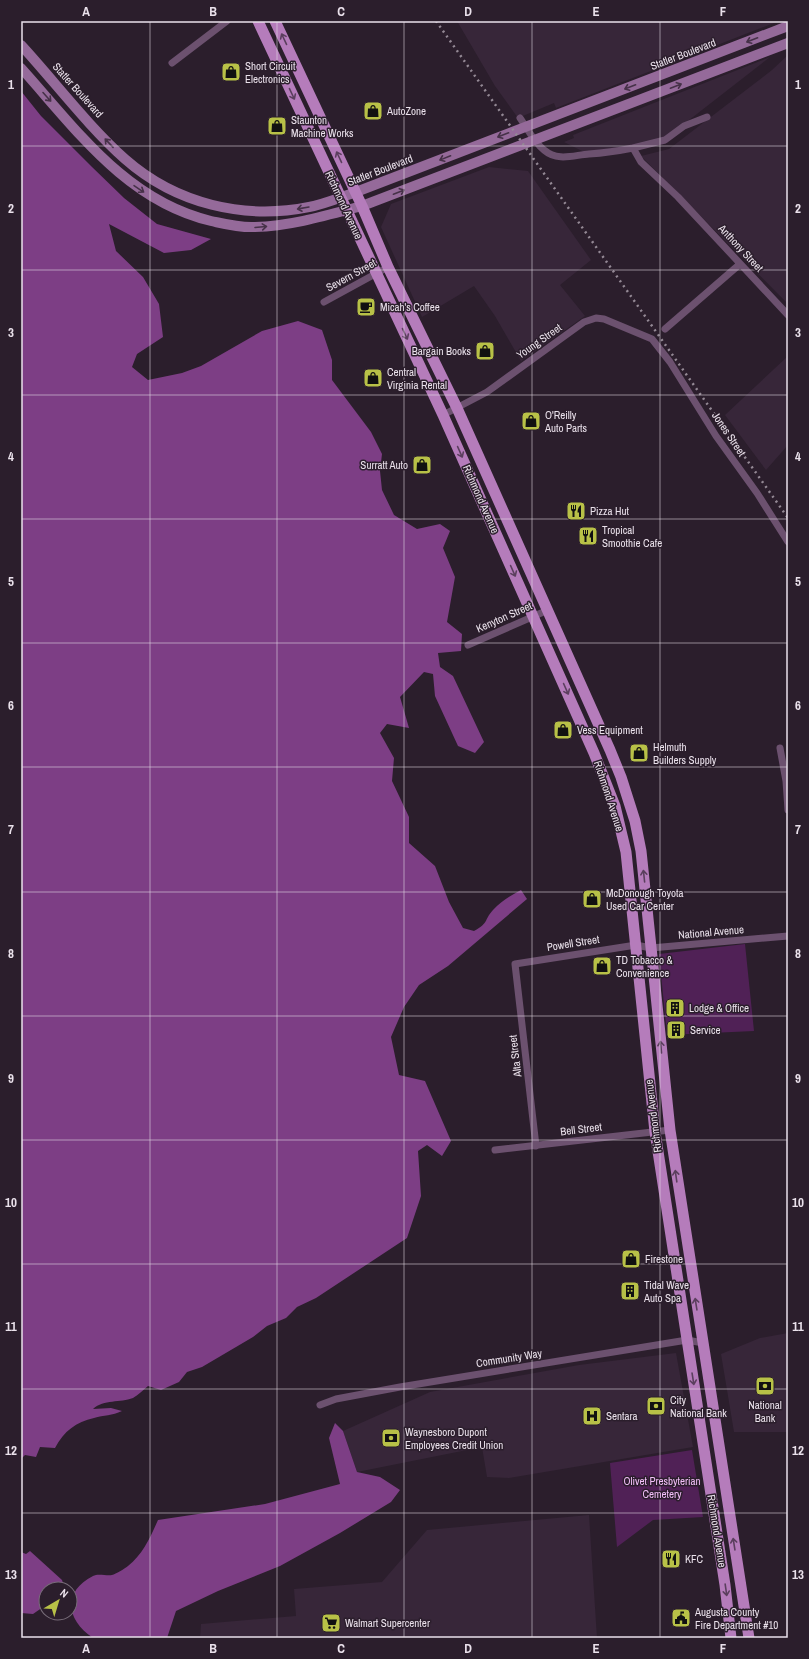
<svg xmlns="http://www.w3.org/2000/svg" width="809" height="1659" font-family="'Archivo Narrow',sans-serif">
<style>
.built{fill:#372639}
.green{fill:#502156}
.forest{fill:#7d3e85}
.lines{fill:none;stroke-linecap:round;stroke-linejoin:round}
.minor{stroke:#6c516f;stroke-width:7}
.secondary{stroke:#956a9a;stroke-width:10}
.primary{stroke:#b57cbb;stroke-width:11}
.rail{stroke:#948995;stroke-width:2.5;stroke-dasharray:2 4;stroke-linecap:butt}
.oneway{stroke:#5b3f5e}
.oneway2{stroke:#463148}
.grid{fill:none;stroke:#eae1eb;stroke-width:1;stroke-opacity:0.55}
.labels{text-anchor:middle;stroke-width:3;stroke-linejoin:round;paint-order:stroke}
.street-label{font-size:11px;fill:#eae1eb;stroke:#2b1e2c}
.poi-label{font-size:11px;fill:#eae1eb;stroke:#2b1e2c;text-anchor:start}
.park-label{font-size:11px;fill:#f3bff9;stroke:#2b1e2c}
.neatline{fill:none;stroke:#eae1eb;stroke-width:1.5}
.grid-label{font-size:13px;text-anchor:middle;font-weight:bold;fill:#eae1eb}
</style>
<rect width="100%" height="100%" fill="#2b1e2c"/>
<path class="built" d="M 457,21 L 779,21 L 556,108 L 554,103 L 518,118 L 495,86 Z
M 788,55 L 788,304 L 641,156 L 669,149 L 772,70 Z
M 770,57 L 666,138 L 604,153 L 582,151 L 564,142 L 574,138 L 573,135 Z
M 489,167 L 528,171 L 591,260 L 560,285 L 585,316 L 521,361 L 495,316 L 474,286 L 422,317 L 381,227 L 391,204 Z
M 788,356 L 788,445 L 766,470 L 725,415 Z
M 788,1333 L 788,1432 L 734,1432 L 721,1354 L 760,1338 Z
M 676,1353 L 693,1447 L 509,1478 L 487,1477 L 482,1447 L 357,1472 L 343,1431 L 430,1392 L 579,1365 Z
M 589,1515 L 597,1638 L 200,1638 L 201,1624 L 296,1616 L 294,1589 L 382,1582 L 427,1530 Z"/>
<path class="green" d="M 745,944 L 754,1031 L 667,1035 L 659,954 Z
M 692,1450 L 703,1517 L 653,1520 L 617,1547 L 610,1463 Z"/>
<path class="forest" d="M 21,91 L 41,116 L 91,166 L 124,198 L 157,224 L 211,239 L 191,250 L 164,253 L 109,224 L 116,251 L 143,277 L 159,304 L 163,337 L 137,354 L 132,367 L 148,380 L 182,373 L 201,366 L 262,331 L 298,321 L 322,330 L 332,360 L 332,380 L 371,432 L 382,454 L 380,471 L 382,490 L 394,515 L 417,529 L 440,524 L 450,531 L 443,548 L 455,577 L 447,622 L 462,634 L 461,651 L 438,653 L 440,667 L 453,676 L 484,742 L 475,753 L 458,746 L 435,696 L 433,674 L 424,672 L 400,697 L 409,728 L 387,724 L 380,733 L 394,758 L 392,781 L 409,817 L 409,843 L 435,866 L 449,902 L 463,928 L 474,931 C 490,922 483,921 493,910 C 501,901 510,896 521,890 L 527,899 L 448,966 L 419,985 L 404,1007 L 391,1037 L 399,1075 L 425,1081 L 451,1141 L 442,1156 L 427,1145 L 418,1151 L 421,1196 L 407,1238 L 316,1298 L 297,1307 L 286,1318 L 267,1326 L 253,1337 L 202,1367 L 187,1372 L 179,1382 L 161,1390 L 148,1386 C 143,1390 138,1395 133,1398 C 120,1403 104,1399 93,1409 L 111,1408 L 122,1411 C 112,1416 104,1415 94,1418 C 76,1422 64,1431 55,1448 L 40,1447 L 36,1457 L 25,1455 L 21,1459 Z
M 335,1423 L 343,1431 L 357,1472 L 380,1477 L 400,1490 L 391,1502 L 340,1533 L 280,1566 L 218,1591 L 176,1611 L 167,1638 L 93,1638 C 66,1620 62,1592 93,1576 C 98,1573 106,1576 112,1575 C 116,1574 124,1569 128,1566 C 143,1554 150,1538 158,1520 L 265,1504 L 340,1484 L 329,1438 Z
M 30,1551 L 62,1580 L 65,1589 L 46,1589 L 46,1605 L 33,1614 L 21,1613 L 21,1552 L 26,1554 Z"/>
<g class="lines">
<path class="minor" d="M 172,63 L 227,21
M 520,118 C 527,128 534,142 544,150 C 558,162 574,155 589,154 C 604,153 618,151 633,148 L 641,162 L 678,197 L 788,315
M 633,148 L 665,140 L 684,126 L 707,117
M 324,302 L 388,267
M 665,329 L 740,264
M 443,415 L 487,392 L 584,322 L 596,318 L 604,319 L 652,339 L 670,362 L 716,436 L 757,493 L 788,542
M 468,645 L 548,610
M 780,748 L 786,781 L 788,810
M 536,1146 L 515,964 L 636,945 L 651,948 L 788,936
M 495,1150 L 670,1130
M 320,1405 L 336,1399 L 400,1387 L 687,1340 L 703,1343"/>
<path class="secondary" d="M 21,45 C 55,82 88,126 125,159 C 176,204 244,220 309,207 C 325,204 341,197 356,192 L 788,26
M 21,68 C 76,129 126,201 211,221 C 225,224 240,228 255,227 C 291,226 328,215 362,206 L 788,43"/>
<path class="primary" d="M 258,21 L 443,415 L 594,753 L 615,806 L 626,852 L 655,1132 L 725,1585 L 731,1638
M 275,21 L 362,206 L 388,267 L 457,408 L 610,750 L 621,777 L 635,821 L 641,851 L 670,1130 L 749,1638"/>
<path class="rail" d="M 436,21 L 788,518"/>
</g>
<defs><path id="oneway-shaft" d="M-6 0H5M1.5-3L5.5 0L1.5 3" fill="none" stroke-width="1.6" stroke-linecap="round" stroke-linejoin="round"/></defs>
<g class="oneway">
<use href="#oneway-shaft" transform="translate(284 39) rotate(-115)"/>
<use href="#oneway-shaft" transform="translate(292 94) rotate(65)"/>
<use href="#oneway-shaft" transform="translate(339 157) rotate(-115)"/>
<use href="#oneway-shaft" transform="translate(405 334) rotate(65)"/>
<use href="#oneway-shaft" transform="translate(460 452) rotate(66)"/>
<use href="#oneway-shaft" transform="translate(513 571) rotate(66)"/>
<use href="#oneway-shaft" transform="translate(566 689) rotate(66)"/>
<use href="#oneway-shaft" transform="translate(644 876) rotate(-96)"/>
<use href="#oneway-shaft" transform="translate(661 1047) rotate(-95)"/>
<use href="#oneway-shaft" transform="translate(676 1176) rotate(-98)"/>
<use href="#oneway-shaft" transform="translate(696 1304) rotate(-99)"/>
<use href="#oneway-shaft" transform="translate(693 1379) rotate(81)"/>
<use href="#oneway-shaft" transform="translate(734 1544) rotate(-99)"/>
<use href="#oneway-shaft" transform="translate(726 1590) rotate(82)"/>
</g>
<g class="oneway2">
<use href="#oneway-shaft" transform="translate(752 40) rotate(159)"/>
<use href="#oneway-shaft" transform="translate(676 86) rotate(-21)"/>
<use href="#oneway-shaft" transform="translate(630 87) rotate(159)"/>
<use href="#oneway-shaft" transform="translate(47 97) rotate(48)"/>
<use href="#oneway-shaft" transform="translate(503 135) rotate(159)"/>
<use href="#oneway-shaft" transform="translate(109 143) rotate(-133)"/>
<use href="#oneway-shaft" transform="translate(445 158) rotate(158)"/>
<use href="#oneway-shaft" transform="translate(139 189) rotate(34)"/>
<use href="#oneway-shaft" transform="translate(399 192) rotate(-21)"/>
<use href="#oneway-shaft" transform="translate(303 208) rotate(170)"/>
<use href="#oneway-shaft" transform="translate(261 227) rotate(-5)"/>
</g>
<path class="grid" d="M 150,21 L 150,1638M 277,21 L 277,1638M 404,21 L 404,1638M 532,21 L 532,1638M 660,21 L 660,1638M 21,146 L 788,146M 21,270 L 788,270M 21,395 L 788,395M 21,519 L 788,519M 21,643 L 788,643M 21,767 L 788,767M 21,892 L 788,892M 21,1016 L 788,1016M 21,1140 L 788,1140M 21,1264 L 788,1264M 21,1389 L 788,1389M 21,1513 L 788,1513"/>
<defs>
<symbol id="shop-square" viewBox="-11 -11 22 22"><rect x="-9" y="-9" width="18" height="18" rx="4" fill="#b8c147" stroke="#2b1e2c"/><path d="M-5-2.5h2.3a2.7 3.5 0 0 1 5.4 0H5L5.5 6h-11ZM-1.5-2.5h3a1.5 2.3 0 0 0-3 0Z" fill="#111"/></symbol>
<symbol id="cafe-square" viewBox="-11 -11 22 22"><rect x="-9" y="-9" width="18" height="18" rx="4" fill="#b8c147" stroke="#2b1e2c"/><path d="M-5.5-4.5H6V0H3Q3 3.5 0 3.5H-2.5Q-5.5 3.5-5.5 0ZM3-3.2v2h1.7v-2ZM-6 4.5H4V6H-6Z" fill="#111"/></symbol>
<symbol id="restaurant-square" viewBox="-11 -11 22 22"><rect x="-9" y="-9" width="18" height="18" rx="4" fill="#b8c147" stroke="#2b1e2c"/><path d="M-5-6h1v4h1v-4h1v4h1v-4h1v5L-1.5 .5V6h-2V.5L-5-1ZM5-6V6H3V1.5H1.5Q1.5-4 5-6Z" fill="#111"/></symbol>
<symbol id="building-square" viewBox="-11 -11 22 22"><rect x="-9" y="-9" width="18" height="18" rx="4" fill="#b8c147" stroke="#2b1e2c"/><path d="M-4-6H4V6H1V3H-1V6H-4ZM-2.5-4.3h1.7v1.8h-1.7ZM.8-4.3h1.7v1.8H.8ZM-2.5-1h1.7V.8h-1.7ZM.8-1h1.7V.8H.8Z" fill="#111"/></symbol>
<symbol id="bank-square" viewBox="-11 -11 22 22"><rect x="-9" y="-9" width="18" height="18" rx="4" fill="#b8c147" stroke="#2b1e2c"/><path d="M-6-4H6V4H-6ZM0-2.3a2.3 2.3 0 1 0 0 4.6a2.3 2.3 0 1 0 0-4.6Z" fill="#111"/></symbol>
<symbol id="hospital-square" viewBox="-11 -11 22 22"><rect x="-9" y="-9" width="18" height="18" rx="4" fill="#b8c147" stroke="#2b1e2c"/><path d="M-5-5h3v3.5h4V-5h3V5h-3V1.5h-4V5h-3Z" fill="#111"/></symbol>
<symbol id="civic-square" viewBox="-11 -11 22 22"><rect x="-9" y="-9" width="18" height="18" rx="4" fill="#b8c147" stroke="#2b1e2c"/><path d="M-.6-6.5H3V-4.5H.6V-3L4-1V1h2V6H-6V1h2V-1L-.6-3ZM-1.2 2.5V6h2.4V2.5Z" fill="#111"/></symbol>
<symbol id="supermarket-square" viewBox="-11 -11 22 22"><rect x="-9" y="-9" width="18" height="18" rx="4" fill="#b8c147" stroke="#2b1e2c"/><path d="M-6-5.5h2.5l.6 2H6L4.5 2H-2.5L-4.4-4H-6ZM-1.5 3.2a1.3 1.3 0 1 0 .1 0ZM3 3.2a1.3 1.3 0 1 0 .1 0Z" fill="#111"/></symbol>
</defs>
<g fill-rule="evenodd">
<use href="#shop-square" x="220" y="61" width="22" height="22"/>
<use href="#shop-square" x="362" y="100" width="22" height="22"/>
<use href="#shop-square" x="266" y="115" width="22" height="22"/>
<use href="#cafe-square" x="355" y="296" width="22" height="22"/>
<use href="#shop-square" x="474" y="340" width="22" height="22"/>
<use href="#shop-square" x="362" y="367" width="22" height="22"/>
<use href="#shop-square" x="520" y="410" width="22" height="22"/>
<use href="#shop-square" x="411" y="454" width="22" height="22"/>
<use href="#restaurant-square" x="565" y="500" width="22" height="22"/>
<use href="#restaurant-square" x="577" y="525" width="22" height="22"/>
<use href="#shop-square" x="552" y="719" width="22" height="22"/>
<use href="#shop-square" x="628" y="742" width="22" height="22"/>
<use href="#shop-square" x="581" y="888" width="22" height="22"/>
<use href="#shop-square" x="591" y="955" width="22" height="22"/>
<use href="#building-square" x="664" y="997" width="22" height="22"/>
<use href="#building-square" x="665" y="1019" width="22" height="22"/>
<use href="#shop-square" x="620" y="1248" width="22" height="22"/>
<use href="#building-square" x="619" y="1280" width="22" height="22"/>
<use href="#bank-square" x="754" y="1375" width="22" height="22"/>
<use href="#bank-square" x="645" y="1395" width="22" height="22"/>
<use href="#hospital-square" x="581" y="1405" width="22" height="22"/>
<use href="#bank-square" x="380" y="1427" width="22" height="22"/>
<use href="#restaurant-square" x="660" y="1548" width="22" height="22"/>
<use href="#civic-square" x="670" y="1607" width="22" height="22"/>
<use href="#supermarket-square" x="320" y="1612" width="22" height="22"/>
</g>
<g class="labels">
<g class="street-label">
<text transform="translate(683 54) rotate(-21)" y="4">Statler Boulevard</text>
<text transform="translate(78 90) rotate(48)" y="4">Statler Boulevard</text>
<text transform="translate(380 170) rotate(-21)" y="4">Statler Boulevard</text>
<text transform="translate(344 205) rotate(65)" y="4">Richmond Avenue</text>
<text transform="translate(741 248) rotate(47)" y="4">Anthony Street</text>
<text transform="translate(351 275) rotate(-29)" y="4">Severn Street</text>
<text transform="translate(539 341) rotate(-35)" y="4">Young Street</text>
<text transform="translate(729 434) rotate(56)" y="4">Jones Street</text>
<text transform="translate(481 499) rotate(66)" y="4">Richmond Avenue</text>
<text transform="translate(504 617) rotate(-24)" y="4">Kenyton Street</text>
<text transform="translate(609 796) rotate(72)" y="4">Richmond Avenue</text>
<text transform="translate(711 932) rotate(-5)" y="4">National Avenue</text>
<text transform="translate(573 943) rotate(-9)" y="4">Powell Street</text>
<text transform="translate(515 1056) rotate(-97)" y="4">Alta Street</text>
<text transform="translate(653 1116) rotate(-97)" y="4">Richmond Avenue</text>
<text transform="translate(581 1129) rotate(-7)" y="4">Bell Street</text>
<text transform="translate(509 1358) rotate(-9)" y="4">Community Way</text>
<text transform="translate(717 1531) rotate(81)" y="4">Richmond Avenue</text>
</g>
<g class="poi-label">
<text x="245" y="70">Short Circuit<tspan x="245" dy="13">Electronics</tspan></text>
<text x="387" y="115">AutoZone</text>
<text x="291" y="124">Staunton<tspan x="291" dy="13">Machine Works</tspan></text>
<text x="380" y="311">Micah's Coffee</text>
<text x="471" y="355" text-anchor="end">Bargain Books</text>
<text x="387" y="376">Central<tspan x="387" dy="13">Virginia Rental</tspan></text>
<text x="545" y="419">O'Reilly<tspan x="545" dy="13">Auto Parts</tspan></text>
<text x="408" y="469" text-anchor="end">Surratt Auto</text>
<text x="590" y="515">Pizza Hut</text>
<text x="602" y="534">Tropical<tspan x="602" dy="13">Smoothie Cafe</tspan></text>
<text x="577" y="734">Vess Equipment</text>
<text x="653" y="751">Helmuth<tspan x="653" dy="13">Builders Supply</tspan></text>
<text x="606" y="897">McDonough Toyota<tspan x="606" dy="13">Used Car Center</tspan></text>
<text x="616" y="964">TD Tobacco &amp;<tspan x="616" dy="13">Convenience</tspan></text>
<text x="689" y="1012">Lodge &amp; Office</text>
<text x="690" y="1034">Service</text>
<text x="645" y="1263">Firestone</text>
<text x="644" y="1289">Tidal Wave<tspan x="644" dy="13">Auto Spa</tspan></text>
<text x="670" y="1404">City<tspan x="670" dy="13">National Bank</tspan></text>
<text x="765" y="1409" text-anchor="middle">National<tspan x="765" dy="13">Bank</tspan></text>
<text x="606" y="1420">Sentara</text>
<text x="405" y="1436">Waynesboro Dupont<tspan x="405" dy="13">Employees Credit Union</tspan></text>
<text x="685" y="1563">KFC</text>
<text x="695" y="1616">Augusta County<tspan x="695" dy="13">Fire Department #10</tspan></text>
<text x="345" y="1627">Walmart Supercenter</text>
</g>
<g class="park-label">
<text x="662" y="1485">Olivet Presbyterian<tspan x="662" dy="13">Cemetery</tspan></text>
</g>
</g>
<rect width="809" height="1659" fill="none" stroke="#2b1e2c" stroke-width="44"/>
<g transform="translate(58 1601) rotate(38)"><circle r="19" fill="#2b1e2c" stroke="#776c78"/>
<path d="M0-3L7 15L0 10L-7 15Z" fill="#b8c147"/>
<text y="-6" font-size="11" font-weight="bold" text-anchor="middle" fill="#eae1eb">N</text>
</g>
<rect x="22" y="22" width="765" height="1615" class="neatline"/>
<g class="grid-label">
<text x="86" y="16">A</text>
<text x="213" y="16">B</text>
<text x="341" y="16">C</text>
<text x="468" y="16">D</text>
<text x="596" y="16">E</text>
<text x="723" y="16">F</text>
<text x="11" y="89">1</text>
<text x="798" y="89">1</text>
<text x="11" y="213">2</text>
<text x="798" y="213">2</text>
<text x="11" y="337">3</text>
<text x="798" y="337">3</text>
<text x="11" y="461">4</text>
<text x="798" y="461">4</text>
<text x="11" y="586">5</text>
<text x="798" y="586">5</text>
<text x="11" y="710">6</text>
<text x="798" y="710">6</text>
<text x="11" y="834">7</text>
<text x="798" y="834">7</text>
<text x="11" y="958">8</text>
<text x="798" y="958">8</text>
<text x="11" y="1083">9</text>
<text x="798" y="1083">9</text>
<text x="11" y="1207">10</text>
<text x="798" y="1207">10</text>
<text x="11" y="1331">11</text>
<text x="798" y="1331">11</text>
<text x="11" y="1455">12</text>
<text x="798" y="1455">12</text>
<text x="11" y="1579">13</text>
<text x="798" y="1579">13</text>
<text x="86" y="1653">A</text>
<text x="213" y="1653">B</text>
<text x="341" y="1653">C</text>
<text x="468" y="1653">D</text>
<text x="596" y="1653">E</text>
<text x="723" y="1653">F</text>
</g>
</svg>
